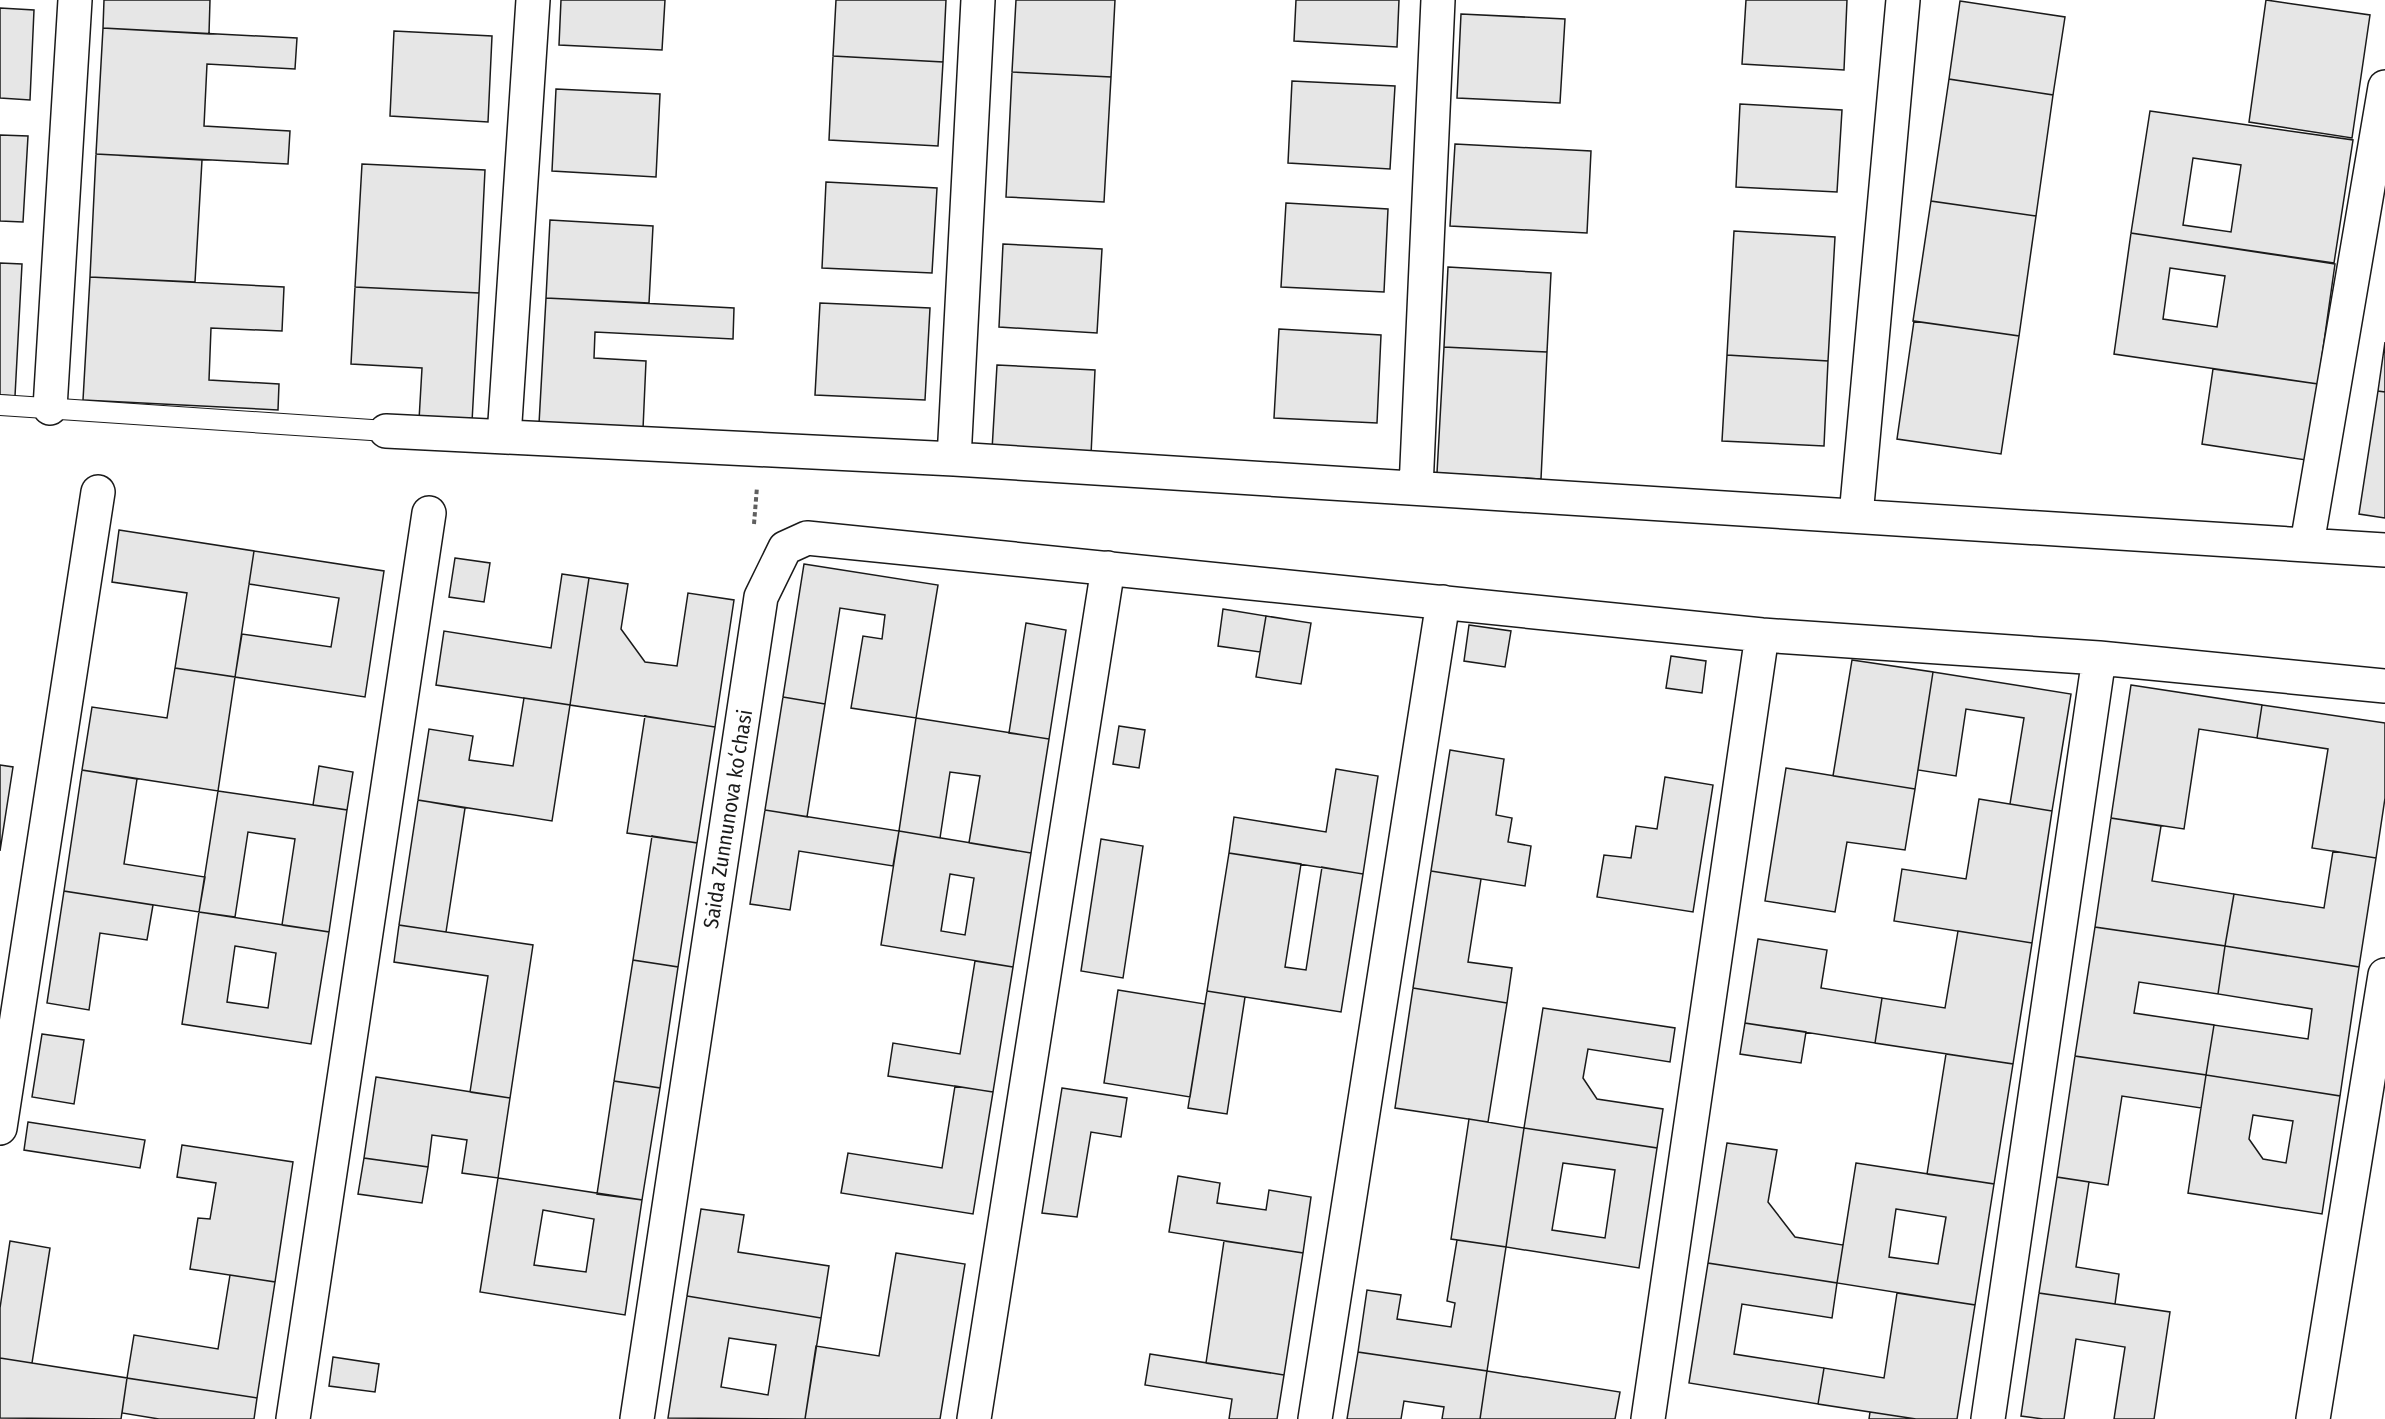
<svg xmlns="http://www.w3.org/2000/svg" width="2385" height="1419" font-family="'Fira Sans Condensed',sans-serif">
<style>
.building{fill:#e6e6e6;stroke:#1a1a1a;stroke-width:1.5;fill-rule:evenodd}
.lines{fill:none;stroke-linecap:round;stroke-linejoin:round}
.service-casing{stroke:#1a1a1a;stroke-width:22}
.minor-casing{stroke:#1a1a1a;stroke-width:36}
.path{stroke:#5f5f5f;stroke-width:4;stroke-dasharray:4.5 3;stroke-linecap:butt}
.service{stroke:#fff;stroke-width:20}
.minor{stroke:#fff;stroke-width:33}
.labels{text-anchor:middle;stroke-width:4.5;stroke-linejoin:round;paint-order:stroke}
.street-label{font-size:21px;fill:#1a1a1a;stroke:#fff}
</style>
<rect width="100%" height="100%" fill="#fff"/>
<path class="building" d="M 104,0 L 210,0 L 209,34 L 103,28 Z
M 561,0 L 665,0 L 662,50 L 559,45 Z
M 836,0 L 946,0 L 943,62 L 833,56 Z
M 1016,0 L 1115,0 L 1111,77 L 1012,72 Z
M 1296,0 L 1399,0 L 1397,47 L 1294,41 Z
M 1746,0 L 1847,0 L 1844,70 L 1742,64 Z
M 2266,0 L 2370,15 L 2352,138 L 2249,122 Z
M 1960,1 L 2065,17 L 2053,95 L 1949,79 Z
M 0,8 L 34,10 L 30,100 L 0,98 Z
M 1461,14 L 1565,19 L 1560,103 L 1457,98 Z
M 103,28 L 297,38 L 295,69 L 207,64 L 204,126 L 290,131 L 288,164 L 96,154 Z
M 394,31 L 492,36 L 488,122 L 390,116 Z
M 833,56 L 943,62 L 938,146 L 829,140 Z
M 1012,72 L 1111,77 L 1104,202 L 1006,197 Z
M 1949,79 L 2053,95 L 2036,216 L 1931,201 Z
M 1292,81 L 1395,86 L 1390,169 L 1288,163 Z
M 556,89 L 660,94 L 656,177 L 552,171 Z
M 1740,104 L 1842,110 L 1837,192 L 1736,187 Z
M 2150,111 L 2353,140 L 2334,263 L 2131,233 ZM 2193,158 L 2241,165 L 2231,232 L 2183,225 Z
M 0,135 L 28,136 L 23,222 L 0,221 Z
M 1455,144 L 1591,151 L 1587,233 L 1450,226 Z
M 96,154 L 202,160 L 195,282 L 90,277 Z
M 362,164 L 485,170 L 479,293 L 355,287 Z
M 826,182 L 937,188 L 932,273 L 822,268 Z
M 1931,201 L 2036,216 L 2019,336 L 1913,321 Z
M 1286,203 L 1388,209 L 1384,292 L 1281,287 Z
M 550,220 L 653,226 L 649,303 L 546,298 Z
M 1734,231 L 1835,237 L 1828,361 L 1727,355 Z
M 2131,233 L 2335,264 L 2318,384 L 2114,354 ZM 2170,268 L 2225,276 L 2217,327 L 2163,319 Z
M 1003,244 L 1102,249 L 1097,333 L 999,327 Z
M 0,263 L 22,264 L 15,396 L 0,395 Z
M 1448,267 L 1551,273 L 1547,352 L 1444,347 Z
M 90,277 L 284,287 L 282,331 L 211,328 L 209,380 L 279,384 L 278,410 L 83,400 Z
M 355,287 L 479,293 L 472,422 L 419,420 L 422,368 L 351,364 Z
M 546,298 L 734,308 L 733,339 L 595,332 L 594,358 L 646,361 L 643,429 L 539,424 Z
M 820,303 L 930,308 L 925,400 L 815,395 Z
M 1914,321 L 2019,336 L 2001,454 L 1897,439 Z
M 1279,329 L 1381,335 L 1377,423 L 1274,418 Z
M 2385,342 L 2385,392 L 2378,391 Z
M 1444,347 L 1547,352 L 1541,479 L 1437,473 Z
M 1727,355 L 1828,361 L 1824,446 L 1722,441 Z
M 997,365 L 1095,370 L 1091,455 L 992,450 Z
M 2213,369 L 2318,384 L 2306,460 L 2202,444 Z
M 2378,391 L 2385,392 L 2385,518 L 2359,514 Z
M 119,530 L 254,551 L 235,677 L 175,668 L 187,593 L 112,582 Z
M 254,551 L 384,571 L 365,697 L 235,677 L 242,634 L 331,647 L 339,598 L 249,584 Z
M 455,558 L 490,563 L 484,602 L 449,597 Z
M 804,564 L 938,585 L 916,718 L 851,708 L 863,636 L 882,639 L 885,615 L 840,608 L 825,704 L 783,697 Z
M 562,574 L 589,578 L 570,705 L 436,685 L 444,631 L 551,648 Z
M 589,578 L 628,584 L 621,629 L 645,662 L 677,666 L 688,593 L 734,600 L 715,727 L 570,705 Z
M 1223,609 L 1266,616 L 1260,652 L 1218,646 Z
M 1266,616 L 1311,623 L 1301,684 L 1256,677 Z
M 1026,623 L 1066,630 L 1049,739 L 1009,733 Z
M 1469,625 L 1511,631 L 1505,667 L 1464,661 Z
M 1671,656 L 1706,661 L 1702,693 L 1666,688 Z
M 1852,660 L 1933,672 L 1915,789 L 1833,776 Z
M 175,668 L 235,677 L 218,791 L 82,770 L 92,707 L 167,718 Z
M 1933,672 L 2071,694 L 2052,811 L 2010,804 L 2024,718 L 1966,709 L 1956,776 L 1918,770 Z
M 2131,685 L 2262,705 L 2257,738 L 2199,729 L 2184,829 L 2111,818 Z
M 783,697 L 825,704 L 807,817 L 765,810 Z
M 524,698 L 570,705 L 552,821 L 418,800 L 429,729 L 473,736 L 469,760 L 513,766 Z
M 2262,705 L 2385,723 L 2385,798 L 2376,858 L 2312,848 L 2328,749 L 2257,738 Z
M 645,716 L 715,727 L 697,843 L 627,833 Z
M 916,718 L 1049,739 L 1031,853 L 969,843 L 980,776 L 950,772 L 940,838 L 899,831 Z
M 1119,726 L 1145,730 L 1139,768 L 1113,764 Z
M 1450,750 L 1504,759 L 1496,815 L 1512,818 L 1508,842 L 1531,846 L 1525,886 L 1431,871 Z
M 0,765 L 13,767 L 0,851 Z
M 319,766 L 353,772 L 347,810 L 313,805 Z
M 1786,768 L 1915,789 L 1905,850 L 1847,842 L 1835,912 L 1765,901 Z
M 1336,769 L 1378,776 L 1363,874 L 1229,853 L 1234,817 L 1326,832 Z
M 82,770 L 137,779 L 124,864 L 205,877 L 199,912 L 64,891 Z
M 1665,777 L 1713,785 L 1693,912 L 1597,897 L 1604,855 L 1631,858 L 1636,826 L 1657,829 Z
M 218,791 L 347,810 L 329,932 L 282,925 L 295,839 L 248,832 L 235,917 L 199,912 Z
M 1979,799 L 2052,811 L 2032,943 L 1894,921 L 1902,869 L 1966,879 Z
M 418,800 L 465,808 L 446,932 L 399,925 Z
M 765,810 L 899,831 L 893,866 L 799,851 L 790,910 L 750,904 Z
M 2111,818 L 2161,826 L 2152,881 L 2234,894 L 2225,946 L 2095,927 Z
M 899,831 L 1031,853 L 1013,967 L 881,945 ZM 950,874 L 974,878 L 965,935 L 941,931 Z
M 652,836 L 697,843 L 678,967 L 633,960 Z
M 1101,839 L 1143,846 L 1123,978 L 1081,971 Z
M 2333,851 L 2376,858 L 2359,967 L 2225,946 L 2234,894 L 2324,908 Z
M 1229,853 L 1301,864 L 1285,967 L 1306,970 L 1322,867 L 1363,874 L 1341,1012 L 1207,991 Z
M 1431,871 L 1481,879 L 1468,962 L 1512,968 L 1507,1003 L 1413,988 Z
M 64,891 L 153,905 L 147,940 L 100,933 L 89,1010 L 47,1003 Z
M 199,912 L 329,932 L 311,1044 L 182,1024 ZM 235,946 L 276,953 L 268,1008 L 227,1002 Z
M 399,925 L 533,945 L 510,1098 L 470,1092 L 488,976 L 394,962 Z
M 2095,927 L 2225,946 L 2218,994 L 2139,982 L 2134,1013 L 2214,1025 L 2206,1075 L 2075,1056 Z
M 1958,931 L 2032,943 L 2013,1064 L 1875,1043 L 1882,998 L 1945,1008 Z
M 1758,939 L 1827,950 L 1821,988 L 1882,998 L 1875,1043 L 1745,1023 Z
M 2225,946 L 2359,967 L 2340,1096 L 2206,1075 L 2214,1025 L 2308,1039 L 2312,1009 L 2218,994 Z
M 633,960 L 678,967 L 660,1088 L 614,1081 Z
M 975,961 L 1013,967 L 993,1092 L 888,1076 L 893,1043 L 960,1054 Z
M 1413,988 L 1507,1003 L 1488,1122 L 1395,1108 Z
M 1118,990 L 1205,1004 L 1190,1097 L 1104,1083 Z
M 1207,991 L 1245,997 L 1227,1114 L 1188,1108 Z
M 1543,1008 L 1675,1028 L 1670,1062 L 1588,1049 L 1583,1078 L 1597,1099 L 1663,1109 L 1657,1148 L 1524,1128 Z
M 1745,1023 L 1806,1032 L 1801,1063 L 1740,1054 Z
M 42,1034 L 84,1040 L 74,1104 L 32,1097 Z
M 1946,1054 L 2013,1064 L 1994,1184 L 1927,1174 Z
M 2075,1056 L 2206,1075 L 2201,1108 L 2122,1096 L 2108,1185 L 2057,1177 Z
M 2206,1075 L 2340,1096 L 2322,1214 L 2188,1193 ZM 2253,1115 L 2293,1121 L 2286,1163 L 2263,1159 L 2249,1139 Z
M 376,1077 L 510,1098 L 498,1178 L 462,1173 L 467,1140 L 432,1135 L 428,1167 L 364,1158 Z
M 614,1081 L 660,1088 L 642,1200 L 597,1194 Z
M 955,1086 L 993,1092 L 973,1214 L 841,1193 L 848,1153 L 942,1168 Z
M 1062,1088 L 1127,1098 L 1121,1137 L 1091,1132 L 1077,1217 L 1042,1213 Z
M 1469,1119 L 1524,1128 L 1506,1247 L 1451,1239 Z
M 28,1122 L 145,1140 L 140,1168 L 24,1150 Z
M 1524,1128 L 1657,1148 L 1639,1268 L 1506,1247 ZM 1563,1163 L 1615,1170 L 1605,1238 L 1552,1230 Z
M 1727,1143 L 1777,1150 L 1768,1202 L 1795,1237 L 1843,1245 L 1837,1283 L 1708,1263 Z
M 182,1145 L 293,1162 L 275,1282 L 190,1269 L 198,1218 L 210,1219 L 216,1183 L 177,1177 Z
M 364,1158 L 428,1167 L 422,1203 L 358,1194 Z
M 1856,1163 L 1994,1184 L 1975,1305 L 1837,1283 ZM 1896,1209 L 1946,1217 L 1938,1264 L 1889,1257 Z
M 1178,1176 L 1220,1183 L 1217,1203 L 1266,1210 L 1269,1190 L 1311,1197 L 1303,1253 L 1169,1232 Z
M 2057,1177 L 2089,1182 L 2076,1267 L 2119,1274 L 2115,1304 L 2039,1293 Z
M 498,1178 L 642,1200 L 625,1315 L 480,1292 ZM 543,1210 L 594,1219 L 586,1272 L 534,1265 Z
M 701,1209 L 744,1215 L 738,1252 L 829,1266 L 821,1318 L 687,1296 Z
M 1457,1240 L 1506,1247 L 1487,1371 L 1358,1352 L 1367,1290 L 1401,1295 L 1397,1319 L 1451,1327 L 1455,1303 L 1447,1301 Z
M 10,1241 L 50,1248 L 32,1363 L 0,1358 L 0,1308 Z
M 1224,1241 L 1303,1253 L 1284,1375 L 1206,1363 Z
M 896,1253 L 965,1264 L 940,1419 L 805,1419 L 816,1346 L 879,1356 Z
M 1708,1263 L 1837,1283 L 1832,1318 L 1742,1304 L 1734,1354 L 1824,1368 L 1818,1404 L 1689,1383 Z
M 230,1275 L 275,1282 L 257,1398 L 127,1378 L 134,1335 L 218,1349 Z
M 1897,1293 L 1975,1305 L 1957,1419 L 1916,1419 L 1818,1404 L 1824,1368 L 1884,1378 Z
M 2039,1293 L 2170,1312 L 2154,1419 L 2114,1419 L 2125,1347 L 2076,1339 L 2064,1419 L 2043,1419 L 2021,1416 Z
M 687,1296 L 821,1318 L 805,1419 L 668,1418 ZM 729,1338 L 776,1345 L 768,1395 L 721,1387 Z
M 1358,1352 L 1487,1371 L 1480,1419 L 1442,1419 L 1444,1407 L 1404,1401 L 1401,1419 L 1347,1419 Z
M 1150,1354 L 1284,1375 L 1277,1419 L 1229,1419 L 1232,1399 L 1145,1385 Z
M 333,1357 L 379,1364 L 375,1392 L 329,1386 Z
M 0,1358 L 127,1378 L 121,1419 L 0,1418 Z
M 1487,1371 L 1620,1392 L 1615,1419 L 1480,1419 Z
M 127,1378 L 257,1398 L 254,1419 L 159,1419 L 122,1413 Z
M 1870,1412 L 1916,1419 L 1869,1419 Z"/>
<g class="lines">
<defs>
<path id="service" d="M 0,405 L 386,431"/>
<path id="minor" d="M 50,408 L 75,0
M 386,431 L 954,459 L 2385,550
M 504,437 L 533,0
M 954,459 L 978,0
M 1416,488 L 1438,0
M 1856,516 L 1903,0
M 2307,544 L 2385,87
M 0,1128 L 98,492
M 293,1419 L 429,513
M 637,1419 L 761,597 L 785,548 L 807,538 L 1762,635 L 2099,658
M 974,1419 L 1108,568
M 1315,1419 L 1443,602
M 1648,1419 L 1762,635
M 1988,1419 L 2099,658 L 2385,686
M 2313,1419 L 2385,975"/>
</defs>
<use href="#service" class="service-casing"/>
<use href="#minor" class="minor-casing"/>
<path class="path" d="M 754,524 L 757,487"/>
<use href="#service" class="service"/>
<use href="#minor" class="minor"/>
</g>
<g class="labels">
<g class="street-label">
<text transform="translate(728 819) rotate(-81)" y="7">Saida Zunnunova koʻchasi</text>
</g>
</g>
</svg>
